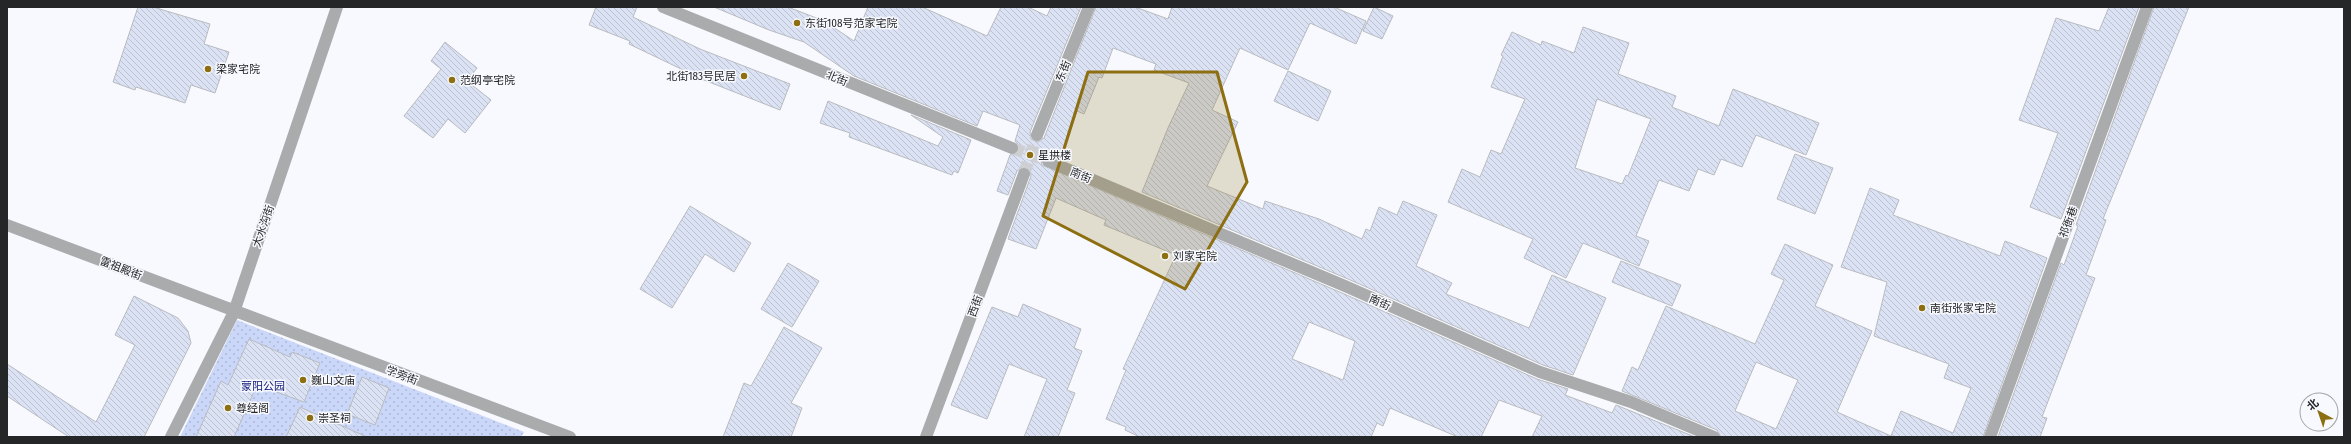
<svg xmlns="http://www.w3.org/2000/svg" width="2351" height="444" font-family="'Fira Sans Condensed','Noto Sans SC',sans-serif">
<style>
.park{fill:url(#park-dots)}
.building{fill:url(#building-back-hatch);stroke:#b9bbbf;fill-rule:evenodd}
.lines{fill:none;stroke-linecap:round;stroke-linejoin:round}
.street-tunnel{stroke:#cdcfd3;stroke-width:12;stroke-dasharray:12 6;stroke-linecap:butt}
.street{stroke:#aaabad;stroke-width:12}
.marked{fill:#8d6e11;fill-opacity:0.2;stroke:#8d6e11;stroke-width:3;stroke-linejoin:round}
.poi-dot{fill:#8d6e11;stroke:#f7f9fe;stroke-width:1.5}
.labels{text-anchor:middle;stroke-width:3;stroke-linejoin:round;paint-order:stroke}
.poi-label{font-size:11px;fill:#252627;stroke:#f7f9fe;text-anchor:start}
.street-label{font-size:11px;fill:#252627;stroke:#f7f9fe}
.park-label{font-size:11px;fill:#10187a;stroke:#f7f9fe}
</style>
<defs>
<pattern id="park-dots" width="8" height="8" patternUnits="userSpaceOnUse"><rect width="8" height="8" fill="#cad7f8"/><path d="M2 2h.1M6 6h.1" fill="none" stroke="#adb8d5" stroke-width="1.8" stroke-linecap="round"/></pattern>
<pattern id="building-back-hatch" width="6" height="6" patternUnits="userSpaceOnUse"><rect width="6" height="6" fill="#dbe2f4"/><path d="M-1 5l2 2M0 0l6 6M5-1l2 2" fill="none" stroke="#bcc2d1"/></pattern>
</defs>
<rect width="100%" height="100%" fill="#f7f9fe"/>
<path class="park" d="M 237,320 L 524,432 L 521,437 L 180,437 Z"/>
<path class="building" d="M 138,7 L 153,7 L 210,24 L 204,44 L 229,52 L 215,93 L 191,85 L 185,103 L 136,87 L 135,90 L 113,82 Z
M 596,7 L 637,7 L 633,17 L 700,49 L 790,84 L 780,110 L 704,80 L 629,44 L 630,41 L 589,25 Z
M 714,7 L 788,7 L 824,21 L 854,41 L 868,7 L 922,7 L 987,36 L 1001,7 L 1028,7 L 1047,16 L 1051,7 L 1081,7 L 1030,132 L 1031,139 L 1038,142 L 1044,138 L 1096,7 L 1135,7 L 1168,19 L 1172,7 L 1334,7 L 1366,21 L 1356,44 L 1310,23 L 1288,70 L 1240,48 L 1212,110 L 1238,122 L 1207,186 L 1263,209 L 1265,201 L 1319,219 L 1362,239 L 1366,229 L 1370,231 L 1379,207 L 1397,215 L 1403,201 L 1437,215 L 1416,266 L 1452,283 L 1446,294 L 1529,328 L 1552,275 L 1606,298 L 1573,375 L 1543,365 L 1348,279 L 1142,192 L 1168,128 L 1189,83 L 1154,70 L 1156,64 L 1113,48 L 1102,78 L 1099,77 L 1084,114 L 1077,111 L 1061,158 L 1047,154 L 1041,158 L 1042,165 L 1342,293 L 1537,379 L 1568,389 L 1565,395 L 1612,413 L 1616,405 L 1695,437 L 1532,437 L 1542,416 L 1499,400 L 1481,437 L 1458,437 L 1390,408 L 1383,426 L 1377,423 L 1371,437 L 1140,437 L 1125,430 L 1126,427 L 1106,419 L 1126,370 L 1123,369 L 1176,255 L 1104,225 L 1106,220 L 1056,198 L 1036,249 L 1008,239 L 1031,176 L 1030,169 L 1022,167 L 1017,171 L 1008,195 L 997,191 L 1010,155 L 1016,154 L 1019,150 L 1018,144 L 1015,141 L 1020,125 L 983,111 L 977,126 L 854,76 L 804,42 L 769,30 ZM 1309,322 L 1355,341 L 1343,380 L 1292,359 Z
M 1374,7 L 1393,16 L 1382,39 L 1363,31 Z
M 2109,7 L 2139,7 L 2061,219 L 2030,207 L 2058,133 L 2019,120 L 2056,18 L 2099,31 Z
M 2154,7 L 2189,7 L 2103,219 L 2106,220 L 2086,275 L 2095,278 L 2042,417 L 2047,418 L 2040,437 L 1998,437 L 2061,263 L 2064,265 L 2078,226 L 2076,225 Z
M 1583,27 L 1629,43 L 1618,74 L 1676,96 L 1672,107 L 1719,126 L 1733,89 L 1819,123 L 1806,155 L 1756,135 L 1742,167 L 1721,159 L 1714,175 L 1698,169 L 1689,191 L 1659,180 L 1636,236 L 1649,241 L 1639,266 L 1583,243 L 1566,278 L 1524,258 L 1533,239 L 1448,202 L 1462,169 L 1480,177 L 1491,150 L 1501,154 L 1525,99 L 1491,87 L 1503,56 L 1501,55 L 1512,32 L 1541,45 L 1542,41 L 1574,53 ZM 1597,99 L 1651,119 L 1628,176 L 1626,175 L 1622,184 L 1575,168 Z
M 445,42 L 477,68 L 467,81 L 491,100 L 465,133 L 448,119 L 433,138 L 404,116 L 441,69 L 431,61 Z
M 1288,71 L 1331,91 L 1318,121 L 1274,101 Z
M 828,101 L 938,146 L 943,137 L 911,115 L 971,140 L 958,173 L 954,171 L 952,175 L 849,137 L 850,133 L 820,123 Z
M 1795,154 L 1833,168 L 1815,214 L 1777,199 Z
M 1870,188 L 1899,200 L 1893,215 L 2000,256 L 2005,241 L 2047,258 L 1983,437 L 1721,437 L 1717,430 L 1622,391 L 1632,367 L 1638,370 L 1666,306 L 1755,344 L 1784,280 L 1771,274 L 1785,244 L 1833,265 L 1815,306 L 1872,331 L 1837,412 L 1891,436 L 1901,411 L 1953,433 L 1971,388 L 1944,378 L 1949,364 L 1874,336 L 1887,282 L 1841,267 ZM 1756,362 L 1798,380 L 1776,429 L 1735,411 Z
M 690,206 L 751,243 L 734,272 L 705,254 L 672,308 L 640,289 Z
M 1621,261 L 1681,285 L 1672,306 L 1612,282 Z
M 788,263 L 819,281 L 792,327 L 761,309 Z
M 134,296 L 178,318 L 188,331 L 191,343 L 144,437 L 69,437 L 7,396 L 7,364 L 96,422 L 135,345 L 115,335 Z
M 1023,304 L 1081,329 L 1074,348 L 1082,351 L 1067,390 L 1075,393 L 1058,437 L 1024,437 L 1047,379 L 1009,364 L 987,419 L 951,405 L 992,307 L 1018,317 Z
M 784,327 L 822,348 L 791,403 L 802,408 L 791,437 L 723,437 L 744,383 L 751,386 Z
M 249,339 L 290,357 L 292,352 L 320,363 L 304,402 L 257,385 L 234,437 L 196,437 L 221,381 L 228,385 Z
M 362,377 L 389,388 L 375,425 L 347,414 Z
M 300,407 L 367,437 L 286,437 Z"/>
<g class="lines">
<path class="street-tunnel" d="M 1012,148 L 1048,161
M 1024,174 L 1037,135"/>
<path class="street" d="M 663,7 L 1012,148
M 1037,135 L 1089,7
M 1048,161 L 1345,286 L 1540,372 L 1631,402 L 1714,437
M 7,225 L 570,437
M 171,437 L 234,312 L 337,7
M 926,437 L 1024,174
M 1990,437 L 2147,7"/>
</g>
<path class="marked" d="M 1088,72 L 1217,72 L 1247,182 L 1185,289 L 1043,216 Z"/>
<g class="poi-dot">
<circle cx="797" cy="23" r="4"/>
<circle cx="208" cy="69" r="4"/>
<circle cx="744" cy="76" r="4"/>
<circle cx="452" cy="80" r="4"/>
<circle cx="1030" cy="155" r="4"/>
<circle cx="1165" cy="256" r="4"/>
<circle cx="1922" cy="308" r="4"/>
<circle cx="303" cy="380" r="4"/>
<circle cx="228" cy="408" r="4"/>
<circle cx="310" cy="418" r="4"/>
</g>
<g class="labels">
<g class="poi-label">
<text x="805" y="27">东街108号范家宅院</text>
<text x="216" y="73">梁家宅院</text>
<text x="736" y="80" text-anchor="end">北街183号民居</text>
<text x="460" y="84">范纲亭宅院</text>
<text x="1038" y="159">星拱楼</text>
<text x="1173" y="260">刘家宅院</text>
<text x="1930" y="312">南街张家宅院</text>
<text x="311" y="384">巍山文庙</text>
<text x="236" y="412">尊经阁</text>
<text x="318" y="422">崇圣祠</text>
</g>
<g class="street-label">
<text transform="translate(1063 71) rotate(-68)" y="4">东街</text>
<text transform="translate(837 78) rotate(22)" y="4">北街</text>
<text transform="translate(1081 175) rotate(23)" y="4">南街</text>
<text transform="translate(2068 222) rotate(-70)" y="4">祁衙巷</text>
<text transform="translate(263 226) rotate(-71)" y="4">大水沟街</text>
<text transform="translate(121 268) rotate(21)" y="4">雷祖殿街</text>
<text transform="translate(1380 302) rotate(24)" y="4">南街</text>
<text transform="translate(975 306) rotate(-70)" y="4">西街</text>
<text transform="translate(402 375) rotate(20)" y="4">学旁街</text>
</g>
<g class="park-label">
<text x="263" y="390">蒙阳公园</text>
</g>
</g>
<rect width="2351" height="444" fill="none" stroke="#252627" stroke-width="16"/>
<g transform="translate(2319 412) rotate(320)"><circle r="19" fill="#f7f9fe" stroke="#a3a5a8"/>
<path d="M0-3L7 15L0 10L-7 15Z" fill="#8d6e11"/>
<text y="-6" font-size="11" font-weight="bold" text-anchor="middle" fill="#252627">北</text>
</g>
</svg>
